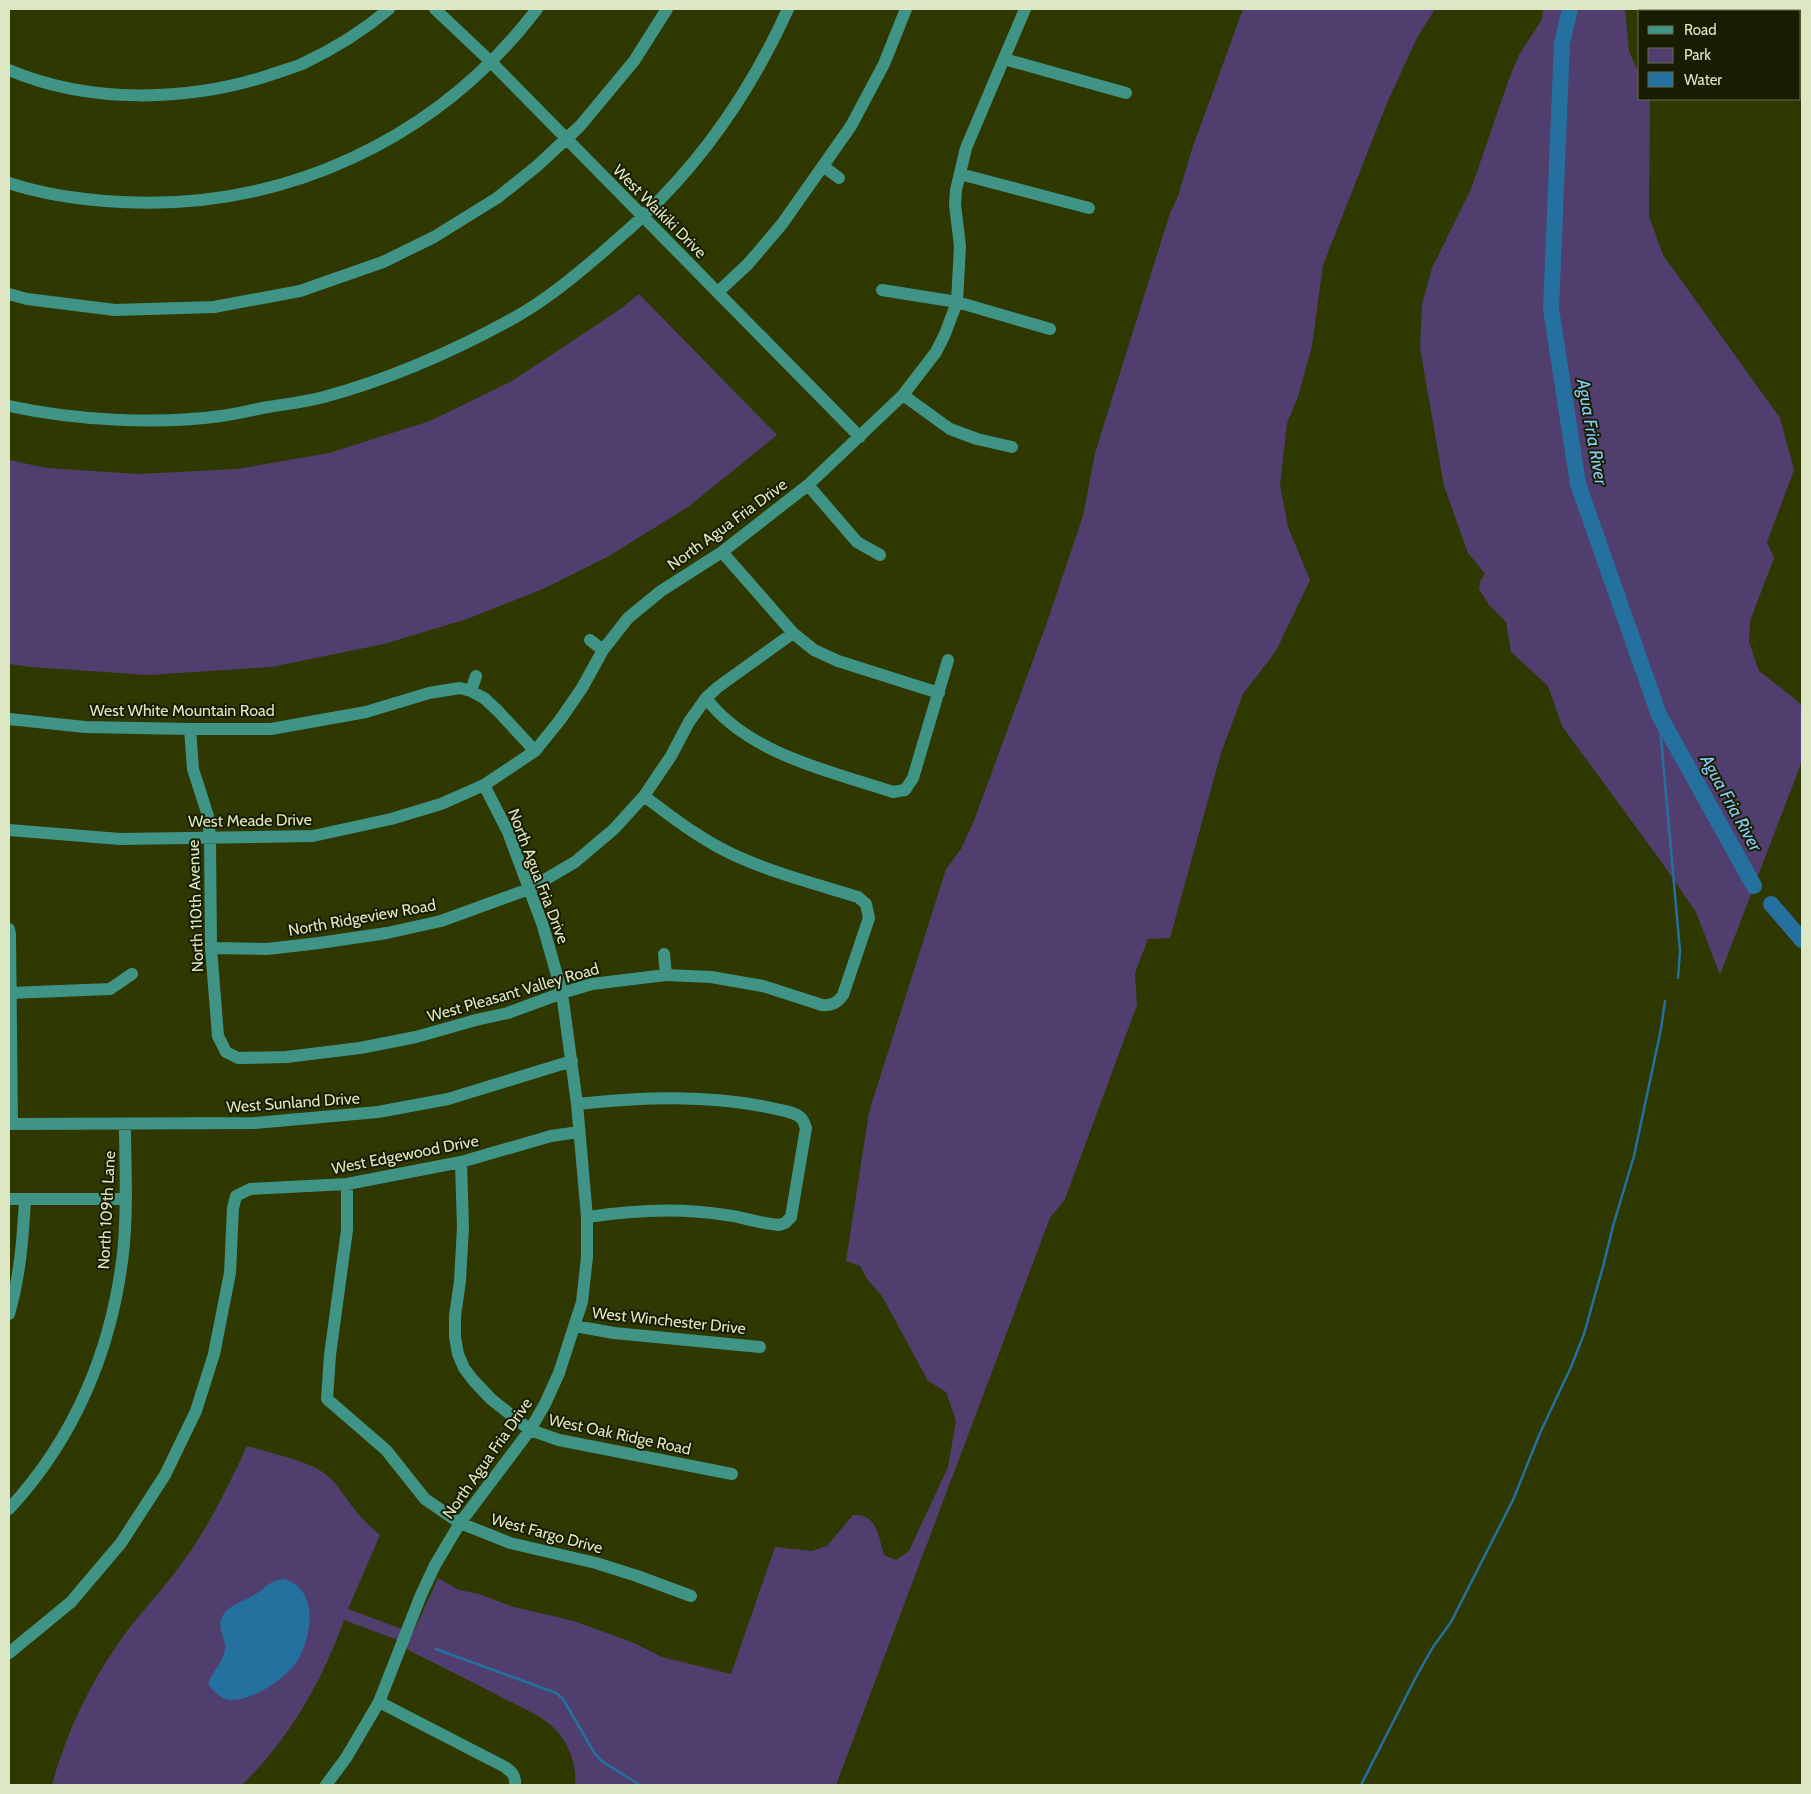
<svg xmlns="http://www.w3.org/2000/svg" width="1811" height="1794" font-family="Cabin,sans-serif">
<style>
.green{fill:#503f6e}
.water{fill:#24719f}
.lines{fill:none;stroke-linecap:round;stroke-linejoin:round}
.stream{stroke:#24719f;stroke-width:2.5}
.river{stroke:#24719f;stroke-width:16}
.minor{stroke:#409485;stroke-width:12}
.labels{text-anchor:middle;stroke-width:4;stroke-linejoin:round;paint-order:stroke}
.street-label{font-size:16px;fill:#dde7c3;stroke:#181d01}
.water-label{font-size:18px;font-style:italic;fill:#86caf8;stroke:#181d01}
</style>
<rect width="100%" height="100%" fill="#2e3800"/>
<path class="green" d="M 1243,9 L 1435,9 L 1417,38 L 1387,103 L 1323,265 L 1312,346 L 1298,397 L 1287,423 L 1280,485 L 1288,527 L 1310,580 L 1276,651 L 1243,694 L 1221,753 L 1170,938 L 1148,939 L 1135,973 L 1137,1005 L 1065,1199 L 1050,1218 L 836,1785 L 575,1785 C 577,1766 569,1743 555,1729 C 541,1715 520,1707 503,1698 C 472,1682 441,1666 410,1651 L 395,1639 L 344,1620 C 322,1682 289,1739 242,1785 L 52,1785 C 68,1727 94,1675 130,1627 C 145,1608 162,1590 176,1571 C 205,1534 227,1489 247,1446 C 270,1453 311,1461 328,1476 C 339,1486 346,1499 355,1510 C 362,1519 371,1527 380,1535 L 348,1609 L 413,1633 L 438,1578 L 459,1590 L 479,1594 L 514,1607 L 574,1621 L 634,1643 L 662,1657 L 731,1674 L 775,1547 L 812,1551 L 827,1546 L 853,1515 C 878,1514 878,1536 884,1555 L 896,1560 L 909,1551 L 948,1467 L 956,1421 L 946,1392 L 928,1381 L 882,1296 L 867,1279 L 860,1266 L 846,1261 L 869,1112 L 946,869 L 961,849 L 975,818 L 1047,622 L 1083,516 L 1095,453 L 1170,213 L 1178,196 L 1192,149 Z
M 1543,9 L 1625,9 L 1629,51 L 1640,76 L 1640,99 L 1650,99 L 1649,216 L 1663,255 L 1780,418 L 1794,470 L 1767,542 L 1774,558 L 1750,621 L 1749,642 L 1759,671 L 1794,698 L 1802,706 L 1802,761 L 1720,975 L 1696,912 L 1660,860 L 1562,726 L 1548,686 L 1511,652 L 1506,622 L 1489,605 L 1479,589 L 1480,581 L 1485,574 L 1468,553 L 1444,486 L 1420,348 L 1422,304 L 1432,268 L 1471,189 L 1509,79 L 1519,55 L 1542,19 Z
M 639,294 L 777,435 L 688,507 L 609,556 L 543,589 L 467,619 L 384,644 L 271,667 L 148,675 L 31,667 L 9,664 L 9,460 L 47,468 L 138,474 L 237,469 L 329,453 L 430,421 L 512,381 L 619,310 Z"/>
<path class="water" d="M 284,1579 C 319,1590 312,1633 299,1658 C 289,1677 247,1706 225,1699 C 218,1696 213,1690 208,1684 C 212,1671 223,1663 225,1649 C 226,1639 218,1630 221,1620 C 225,1606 243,1602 254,1595 C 261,1591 266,1585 273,1582 C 276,1580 281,1580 284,1579 Z"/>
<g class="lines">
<path class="stream" d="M 1659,715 L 1680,951 L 1678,978
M 436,1649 L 556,1693 L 563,1699 L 595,1754 L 603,1762 L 640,1785
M 1361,1785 L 1416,1677 L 1433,1647 L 1451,1622 L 1513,1500 L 1540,1433 L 1571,1367 L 1584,1334 L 1604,1263 L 1613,1226 L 1634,1156 L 1661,1029 L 1665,1001"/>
<path class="river" d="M 1570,9 L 1562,43 L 1551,309 L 1578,484 L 1659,715 L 1754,886
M 1771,904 L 1802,940"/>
<path class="minor" d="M 435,9 L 491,62 L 860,437
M 1004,59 L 1126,93
M 9,70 C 89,104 188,102 270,75 C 281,71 292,68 302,64 C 332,50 364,30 389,9
M 823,166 L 839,178
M 960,174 L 1089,208
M 9,183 C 45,195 83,200 121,202 C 284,211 438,139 537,9
M 882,290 L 957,302 L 1050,329
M 718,292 L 748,264 L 782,224 L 851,126 L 884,64 L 906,9
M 9,294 L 27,299 L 115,310 L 214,307 L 300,291 L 383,262 L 434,237 L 497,198 L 537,166 L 580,126 L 634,61 L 667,9
M 903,395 L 950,429 L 977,439 L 1012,447
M 9,406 C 73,420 156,425 221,416 C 237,414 252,410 268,407 C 286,404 306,402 324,397 C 390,379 452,352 512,319 C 545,301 575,276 603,252 C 616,240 630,229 642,217 C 704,159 753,86 788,9
M 808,485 L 857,542 L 880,555
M 722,552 L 793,633 L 814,650 L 838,661 L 939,693
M 590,640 L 603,650
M 471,691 L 476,676
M 706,698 C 748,754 830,771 893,792 L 905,790 L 913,778 L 948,660
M 9,719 L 85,727 L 190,729 L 271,729 L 366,712 L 429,693 L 460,688 L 471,691 L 484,698 L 498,711 L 535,751
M 190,729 L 193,769 L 208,816 L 210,838 L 211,948 L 218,1036 L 226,1052 L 238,1058 L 286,1057 L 360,1048 L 416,1037 L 476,1020 L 508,1013 L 562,993 L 592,984 L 666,975 L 711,977 L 763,986 L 822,1005 C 832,1006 837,1003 843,995 L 869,918 L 866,904 L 858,897 C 816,884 773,873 734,855 C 701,840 672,817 644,796
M 9,830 L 120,839 L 313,836 L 391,819 L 441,804 L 484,785 L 535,751 L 560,720 L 582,688 L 603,650 L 628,618 L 661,591 L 722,552 L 808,485 L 903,395 L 936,352 L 945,334 L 957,302 L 960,246 L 955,205 L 956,190 L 966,148 L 1025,9
M 9,929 L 10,934 L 12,1124
M 211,948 L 267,949 L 319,943 L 387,933 L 441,921 L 529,889 L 575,862 L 614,829 L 644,796 L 671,756 L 689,722 L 706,698 L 718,687 L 793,633
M 664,954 L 666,975
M 10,993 L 110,989 L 132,974
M 577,1104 C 643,1097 710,1094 776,1109 C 784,1111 795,1112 801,1118 C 803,1120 805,1125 806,1128 L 791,1217 L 785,1223 L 779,1225 C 761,1224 744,1217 726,1215 C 679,1207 633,1210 587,1217
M 9,1124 L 255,1123 L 378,1112 L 448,1099 L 572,1061
M 461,1162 L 463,1227 L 460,1281 L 455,1316 L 455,1337 L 458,1354 L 464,1368 L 473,1380 L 491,1399 L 530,1430 L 559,1440 L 732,1474
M 347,1184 L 347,1230 L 330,1355 L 327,1399 L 386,1450 L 425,1499 L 460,1523 L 510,1543 L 596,1563 L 637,1576 L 691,1596
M 9,1199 L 125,1199
M 9,1314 C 20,1276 23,1238 25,1199
M 575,1326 L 614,1333 L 760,1347
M 9,1509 C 75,1438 112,1349 123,1253 C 128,1210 125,1166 125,1124
M 9,1653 L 71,1602 L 121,1543 L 165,1475 L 196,1411 L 214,1354 L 230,1273 L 233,1208 L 236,1196 L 250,1189 L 347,1184 L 461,1162 L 551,1136 L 579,1132
M 379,1702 L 505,1767 C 512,1772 516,1776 515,1785
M 326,1785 L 346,1758 L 379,1702 L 421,1595 L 435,1565 L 460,1523 L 530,1430 L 545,1404 L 559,1373 L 582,1302 L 587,1257 L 587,1217 L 577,1104 L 562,993 L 543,926 L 508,832 L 484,785"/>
</g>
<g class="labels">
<g class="street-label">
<text transform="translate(660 211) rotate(45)" y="6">West Waikiki Drive</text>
<text transform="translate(727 524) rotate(-36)" y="6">North Agua Fria Drive</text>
<text x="182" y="716">West White Mountain Road</text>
<text transform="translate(250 820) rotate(-1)" y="6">West Meade Drive</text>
<text transform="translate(539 876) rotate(69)" y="6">North Agua Fria Drive</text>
<text transform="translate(195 906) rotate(-92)" y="6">North 110th Avenue</text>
<text transform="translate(362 917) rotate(-10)" y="6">North Ridgeview Road</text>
<text transform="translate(513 992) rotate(-16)" y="6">West Pleasant Valley Road</text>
<text transform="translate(293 1102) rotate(-4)" y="6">West Sunland Drive</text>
<text transform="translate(405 1154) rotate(-11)" y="6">West Edgewood Drive</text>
<text transform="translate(106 1210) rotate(-87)" y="6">North 109th Lane</text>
<text transform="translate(669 1320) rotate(6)" y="6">West Winchester Drive</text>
<text transform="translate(620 1434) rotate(12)" y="6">West Oak Ridge Road</text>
<text transform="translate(487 1458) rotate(-55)" y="6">North Agua Fria Drive</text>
<text transform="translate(547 1533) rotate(15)" y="6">West Fargo Drive</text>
</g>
<g class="water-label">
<text transform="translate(1592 432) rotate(80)" y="6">Agua Fria River</text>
<text transform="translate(1731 803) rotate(61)" y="6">Agua Fria River</text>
</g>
</g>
<rect width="1811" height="1794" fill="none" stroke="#dde7c3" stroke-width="20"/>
<rect x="1638" y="10" width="162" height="90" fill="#181d01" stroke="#676e4f"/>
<rect x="1648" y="26" width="25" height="8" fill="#409485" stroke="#676e4f"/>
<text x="1684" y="35" font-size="15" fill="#dde7c3">Road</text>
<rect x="1648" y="48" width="25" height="15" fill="#503f6e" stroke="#676e4f"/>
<text x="1684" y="60" font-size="15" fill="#dde7c3">Park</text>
<rect x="1648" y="72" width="25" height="15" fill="#24719f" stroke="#676e4f"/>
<text x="1684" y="85" font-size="15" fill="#dde7c3">Water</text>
</svg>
